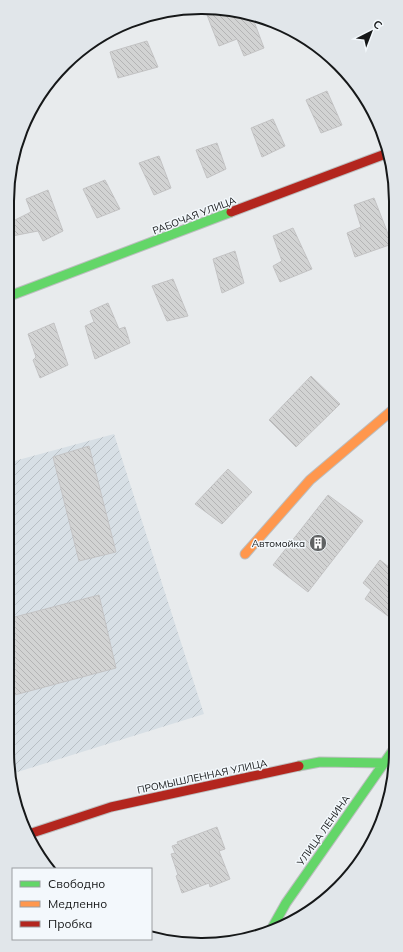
<svg xmlns="http://www.w3.org/2000/svg" width="403" height="952" font-family="Mulish,sans-serif">
<style>
.industrial{fill:url(#industrial-furrows)}
.building{fill:url(#building-back-hatch);stroke:#c3c3c4}
.lines{fill:none;stroke-linecap:round;stroke-linejoin:round}
.fast-casing{stroke:#bcbebf;stroke-width:11}
.slow-casing{stroke:#bcbebf;stroke-width:11}
.jam-casing{stroke:#bcbebf;stroke-width:11}
.fast{stroke:#63d668;stroke-width:9}
.slow{stroke:#ff974d;stroke-width:9}
.jam{stroke:#b3261e;stroke-width:9}
.labels{text-anchor:middle;stroke-width:3;stroke-linejoin:round;paint-order:stroke}
.street-label{font-size:10px;fill:#161819;stroke:#f3f8fc}
.poi-label{font-size:10px;fill:#161819;stroke:#f3f8fc;text-anchor:end}
.rim{fill:none;stroke:#161819;stroke-width:2}
</style>
<defs>
<pattern id="industrial-furrows" width="10" height="10" patternUnits="userSpaceOnUse"><rect width="10" height="10" fill="#d7dfe5"/><path d="M-1 1l2-2M0 10L10 0M9 11l2-2" fill="none" stroke="#b8bfc4"/></pattern>
<pattern id="building-back-hatch" width="6" height="6" patternUnits="userSpaceOnUse"><rect width="6" height="6" fill="#d2d3d3"/><path d="M-1 5l2 2M0 0l6 6M5-1l2 2" fill="none" stroke="#b4b4b5"/></pattern>
</defs>
<rect width="100%" height="100%" fill="#e8ebed"/>
<path class="industrial" d="M 114,434 L 204,714 L 11,774 L 7,750 L 7,463 Z"/>
<path class="building" d="M 217,11 L 252,16 L 264,48 L 244,56 L 237,39 L 219,46 L 207,15 Z
M 147,41 L 158,67 L 118,78 L 110,52 Z
M 327,91 L 342,125 L 321,133 L 306,100 Z
M 273,119 L 285,146 L 262,157 L 251,128 Z
M 217,143 L 226,169 L 207,178 L 196,150 Z
M 159,156 L 171,188 L 154,195 L 139,163 Z
M 105,180 L 120,209 L 97,218 L 83,189 Z
M 48,190 L 63,231 L 43,241 L 38,231 L 7,237 L 7,224 L 31,212 L 26,199 Z
M 374,198 L 392,244 L 355,257 L 347,233 L 361,227 L 354,205 Z
M 293,228 L 312,269 L 280,282 L 273,266 L 282,261 L 273,236 Z
M 235,251 L 244,283 L 222,293 L 213,259 Z
M 173,279 L 188,316 L 167,321 L 152,286 Z
M 108,303 L 119,329 L 125,327 L 130,343 L 95,359 L 85,326 L 94,322 L 90,311 Z
M 54,323 L 68,365 L 40,378 L 33,360 L 36,357 L 28,334 Z
M 311,376 L 340,404 L 296,447 L 269,420 Z
M 89,446 L 116,552 L 79,561 L 53,457 Z
M 228,469 L 252,492 L 222,524 L 195,504 Z
M 328,495 L 363,521 L 308,592 L 273,565 Z
M 380,560 L 395,572 L 396,622 L 365,599 L 371,590 L 363,583 Z
M 99,595 L 116,668 L 7,697 L 7,619 Z
M 217,827 L 225,849 L 219,851 L 230,879 L 210,887 L 209,883 L 182,893 L 176,876 L 178,875 L 171,854 L 175,853 L 172,846 L 178,844 L 177,842 Z"/>
<g class="lines">
<defs>
<path id="fast" d="M 7,297 L 231,212
M 299,766 L 320,762 L 384,763
M 272,928 L 286,903 L 396,746"/>
<path id="slow" d="M 245,554 L 310,480 L 395,408"/>
<path id="jam" d="M 231,212 L 388,153
M 29,834 L 111,807 L 299,766"/>
</defs>
<use href="#fast" class="fast-casing"/>
<use href="#slow" class="slow-casing"/>
<use href="#jam" class="jam-casing"/>
<use href="#fast" class="fast"/>
<use href="#slow" class="slow"/>
<use href="#jam" class="jam"/>
</g>
<defs>
<symbol id="building-disc" viewBox="-11 -11 22 22"><circle r="9.5" fill="#606263" stroke="#f3f8fc"/><path d="M-4-6H4V6H1V3H-1V6H-4ZM-2.5-4.3h1.7v1.8h-1.7ZM.8-4.3h1.7v1.8H.8ZM-2.5-1h1.7V.8h-1.7ZM.8-1h1.7V.8H.8Z" fill="#fff"/></symbol>
</defs>
<g fill-rule="evenodd">
<use href="#building-disc" x="308" y="533" width="20" height="20"/>
</g>
<g class="labels">
<g class="street-label">
<text transform="translate(194 215) rotate(-21)" y="4">РАБОЧАЯ УЛИЦА</text>
<text transform="translate(202 776) rotate(-12)" y="4">ПРОМЫШЛЕННАЯ УЛИЦА</text>
<text transform="translate(323 830) rotate(-55)" y="4">УЛИЦА ЛЕНИНА</text>
</g>
<g class="poi-label">
<text x="305" y="547">Автомойка</text>
</g>
</g>
<path d="M0 0H403V952H0ZM201 14H202A187 187 0 0 1 389 201V751A187 187 0 0 1 202 938H201A187 187 0 0 1 14 751V201A187 187 0 0 1 201 14Z" fill="#e1e6ea" fill-rule="evenodd"/>
<path class="rim" d="M201 14H202A187 187 0 0 1 389 201V751A187 187 0 0 1 202 938H201A187 187 0 0 1 14 751V201A187 187 0 0 1 201 14Z"/>
<rect x="12" y="868" width="140" height="72" fill="#f3f8fc" stroke="#9b9ea1"/>
<rect x="20" y="881" width="20" height="6" fill="#63d668" stroke="#9b9ea1"/>
<text x="48" y="888" font-size="12" fill="#161819">Свободно</text>
<rect x="20" y="901" width="20" height="6" fill="#ff974d" stroke="#9b9ea1"/>
<text x="48" y="908" font-size="12" fill="#161819">Медленно</text>
<rect x="20" y="921" width="20" height="6" fill="#b3261e" stroke="#9b9ea1"/>
<text x="48" y="928" font-size="12" fill="#161819">Пробка</text>
<g transform="translate(371 32) rotate(42)" stroke="#f3f8fc" stroke-width="3" paint-order="stroke">
<path d="M0-3L7 15L0 10L-7 15Z" fill="#161819"/>
<text y="-6" font-size="11" font-weight="bold" text-anchor="middle" fill="#161819">С</text>
</g>
</svg>
